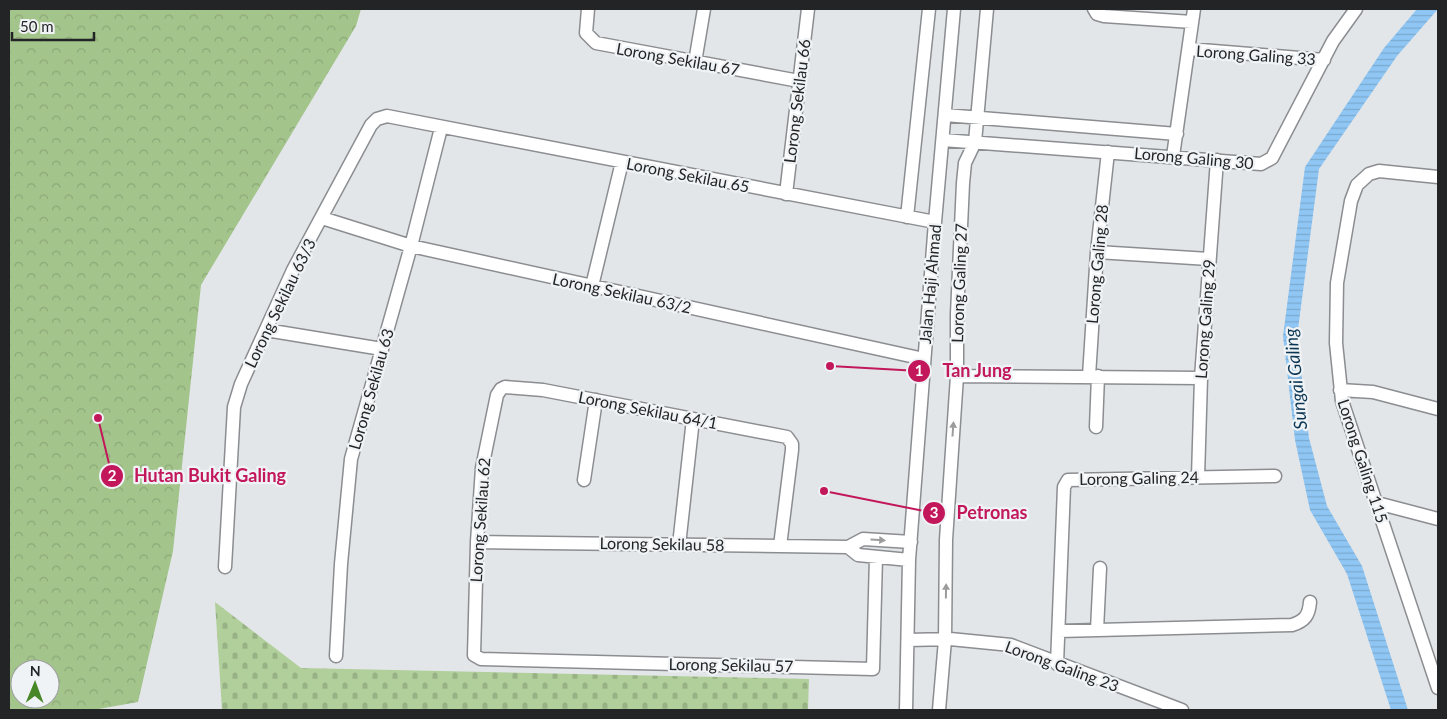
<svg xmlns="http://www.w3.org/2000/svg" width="1447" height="719" font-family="Lato,sans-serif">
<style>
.forest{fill:url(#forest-crowns);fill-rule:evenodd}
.cemetery{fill:url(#cemetery-stones)}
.water{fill:url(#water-rules)}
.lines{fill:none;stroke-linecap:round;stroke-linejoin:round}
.minor-casing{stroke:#8b8d91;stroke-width:15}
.minor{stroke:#fff;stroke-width:12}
.oneway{fill:#9c9c9d}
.labels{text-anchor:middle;stroke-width:4.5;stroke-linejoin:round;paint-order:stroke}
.street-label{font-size:16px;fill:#232425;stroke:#f0f3f6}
.water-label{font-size:18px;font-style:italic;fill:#0a3653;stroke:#f0f3f6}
.leader{fill:none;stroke:#c2185b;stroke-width:2}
.callout-dot{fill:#c2185b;stroke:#f0f3f6;stroke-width:2}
.mark-label{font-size:15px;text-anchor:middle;font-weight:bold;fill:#fff}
.callout-label{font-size:18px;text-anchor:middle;font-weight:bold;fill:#c2185b;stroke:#f0f3f6;stroke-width:4.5;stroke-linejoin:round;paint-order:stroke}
</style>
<defs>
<pattern id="forest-crowns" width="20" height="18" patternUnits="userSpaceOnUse" patternTransform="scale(1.25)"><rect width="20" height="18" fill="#a3c48b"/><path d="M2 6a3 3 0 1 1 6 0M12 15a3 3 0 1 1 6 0" fill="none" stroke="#8ca878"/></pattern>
<pattern id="cemetery-stones" width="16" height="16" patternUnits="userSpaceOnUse" patternTransform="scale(1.25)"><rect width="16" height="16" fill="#b1cf9b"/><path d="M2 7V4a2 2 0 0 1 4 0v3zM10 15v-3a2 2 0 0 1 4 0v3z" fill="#98b285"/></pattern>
<pattern id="water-rules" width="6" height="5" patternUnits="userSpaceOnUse" patternTransform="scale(1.25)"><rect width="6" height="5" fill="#8fc6f3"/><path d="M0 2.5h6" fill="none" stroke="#7baad0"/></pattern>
</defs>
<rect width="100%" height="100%" fill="#e3e6e9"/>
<path class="forest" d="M 9,9 L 361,9 L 356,26 L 201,285 L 173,551 L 138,702 L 93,710 L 9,710 ZM 20,669 L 50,669 L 50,699 L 20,699 Z"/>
<path class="cemetery" d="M 215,602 L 301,668 L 809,679 L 808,710 L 222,710 Z"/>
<path class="water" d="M 1417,9 L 1438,9 L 1397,56 L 1319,169 L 1297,337 L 1309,438 L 1327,506 L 1362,566 L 1408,710 L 1391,710 L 1347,574 L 1310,510 L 1295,440 L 1283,336 L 1305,167 L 1384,48 Z"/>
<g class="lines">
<defs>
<path id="minor" d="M 588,9 L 586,33 L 596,43 L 799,81
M 1094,9 L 1097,14 L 1104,16 L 1192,22
M 1189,49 L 1324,60
M 695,62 L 704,9
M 945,115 L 1177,134
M 943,140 L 1261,164 L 1272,158 L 1333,41 L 1356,9
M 1173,156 L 1194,9
M 1438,177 L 1379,171 L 1369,174 L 1357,185 L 1351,201 L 1337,283 L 1336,343 L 1342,401 L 1438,688
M 786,194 L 808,9
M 907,217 L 929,9
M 322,218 L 411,246 L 924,359
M 1097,252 L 1209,259
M 592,286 L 622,162
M 266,330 L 382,349
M 957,376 L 1201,378
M 1089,376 L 1097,252 L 1108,152
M 1340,390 L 1373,392 L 1438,409
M 1096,427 L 1098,376
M 1198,477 L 1201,378 L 1217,160
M 584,480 L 596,400
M 1377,503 L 1438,519
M 477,542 L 848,547 L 863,539 L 911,542
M 679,545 L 693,419
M 780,546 L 792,450 L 792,444 L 787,437 L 543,390 L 505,387 L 501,389 L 497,395 L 482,468 L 477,542 L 474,655 L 481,659 L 873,669 L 876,557
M 848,547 L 858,555 L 909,560
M 225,567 L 234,407 L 241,384 L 293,270 L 371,125 L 377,119 L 387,116 L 935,222
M 1097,630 L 1100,568
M 1059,631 L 1292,625 C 1305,621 1309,615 1310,602
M 908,640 L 950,639 L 1011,645 L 1182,710
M 336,656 L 341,564 L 351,459 L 411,246 L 441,128
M 1057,664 L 1064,487 L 1068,480 L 1275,476
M 906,710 L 909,560 L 935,222 L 954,9
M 939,710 L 945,640 L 946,540 L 957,376 L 957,314 L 963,183 L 965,163 L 975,142 L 987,9"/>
</defs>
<use href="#minor" class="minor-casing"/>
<use href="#minor" class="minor"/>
</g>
<defs><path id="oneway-solid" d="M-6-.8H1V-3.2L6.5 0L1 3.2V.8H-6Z" transform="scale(1.25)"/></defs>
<g class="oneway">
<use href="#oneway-solid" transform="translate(953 429) rotate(-86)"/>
<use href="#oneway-solid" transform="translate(878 540) rotate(3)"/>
<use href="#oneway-solid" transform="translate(946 591) rotate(-89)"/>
</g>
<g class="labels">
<g class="street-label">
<text transform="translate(1256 55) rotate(4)" y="6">Lorong Galing 33</text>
<text transform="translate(678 59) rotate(10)" y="6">Lorong Sekilau 67</text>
<text transform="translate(797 101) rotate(-83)" y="6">Lorong Sekilau 66</text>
<text transform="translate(1194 158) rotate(5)" y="6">Lorong Galing 30</text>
<text transform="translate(688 175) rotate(11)" y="6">Lorong Sekilau 65</text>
<text transform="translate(1097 264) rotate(-85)" y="6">Lorong Galing 28</text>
<text transform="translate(959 283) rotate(-88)" y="6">Lorong Galing 27</text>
<text transform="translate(930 284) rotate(-85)" y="6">Jalan Haji Ahmad</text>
<text transform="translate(622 293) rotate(12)" y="6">Lorong Sekilau 63/2</text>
<text transform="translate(280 303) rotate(-64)" y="6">Lorong Sekilau 63/3</text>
<text transform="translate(1205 319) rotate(-86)" y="6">Lorong Galing 29</text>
<text transform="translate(371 389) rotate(-74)" y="6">Lorong Sekilau 63</text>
<text transform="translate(648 410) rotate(11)" y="6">Lorong Sekilau 64/1</text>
<text transform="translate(1363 461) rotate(72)" y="6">Lorong Galing 115</text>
<text transform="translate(1139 478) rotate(-1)" y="6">Lorong Galing 24</text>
<text transform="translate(480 520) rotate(-86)" y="6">Lorong Sekilau 62</text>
<text transform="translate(662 544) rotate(1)" y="6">Lorong Sekilau 58</text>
<text transform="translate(731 665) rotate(1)" y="6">Lorong Sekilau 57</text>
<text transform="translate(1062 666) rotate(20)" y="6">Lorong Galing 23</text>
</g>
<g class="water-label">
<text transform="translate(1296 379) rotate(-96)" y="6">Sungai Galing</text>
</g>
</g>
<path class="leader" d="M830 366L919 371M98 418L112 476M824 491L934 513"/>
<g class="callout-dot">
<circle cx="830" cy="366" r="5"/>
<circle cx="98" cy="418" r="5"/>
<circle cx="824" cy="491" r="5"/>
<circle cx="919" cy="371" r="12"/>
<circle cx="112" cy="476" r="12"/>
<circle cx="934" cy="513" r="12"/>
</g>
<g class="mark-label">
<text x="919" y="376">1</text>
<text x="112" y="481">2</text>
<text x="934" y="518">3</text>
</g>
<g class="callout-label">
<text x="977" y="377">Tan Jung</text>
<text x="210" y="482">Hutan Bukit Galing</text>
<text x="992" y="519">Petronas</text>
</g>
<rect width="1447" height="719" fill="none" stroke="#232425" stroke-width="20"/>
<g transform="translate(35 684) rotate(1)"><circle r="24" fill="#f0f3f6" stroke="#9ea0a2"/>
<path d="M0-4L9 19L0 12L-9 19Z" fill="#488727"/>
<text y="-8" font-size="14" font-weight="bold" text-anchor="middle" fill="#232425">N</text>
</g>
<path d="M12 32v8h82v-8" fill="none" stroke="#232425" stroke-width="2.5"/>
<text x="20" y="32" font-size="15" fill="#232425" stroke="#f0f3f6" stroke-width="4" paint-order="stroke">50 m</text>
</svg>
